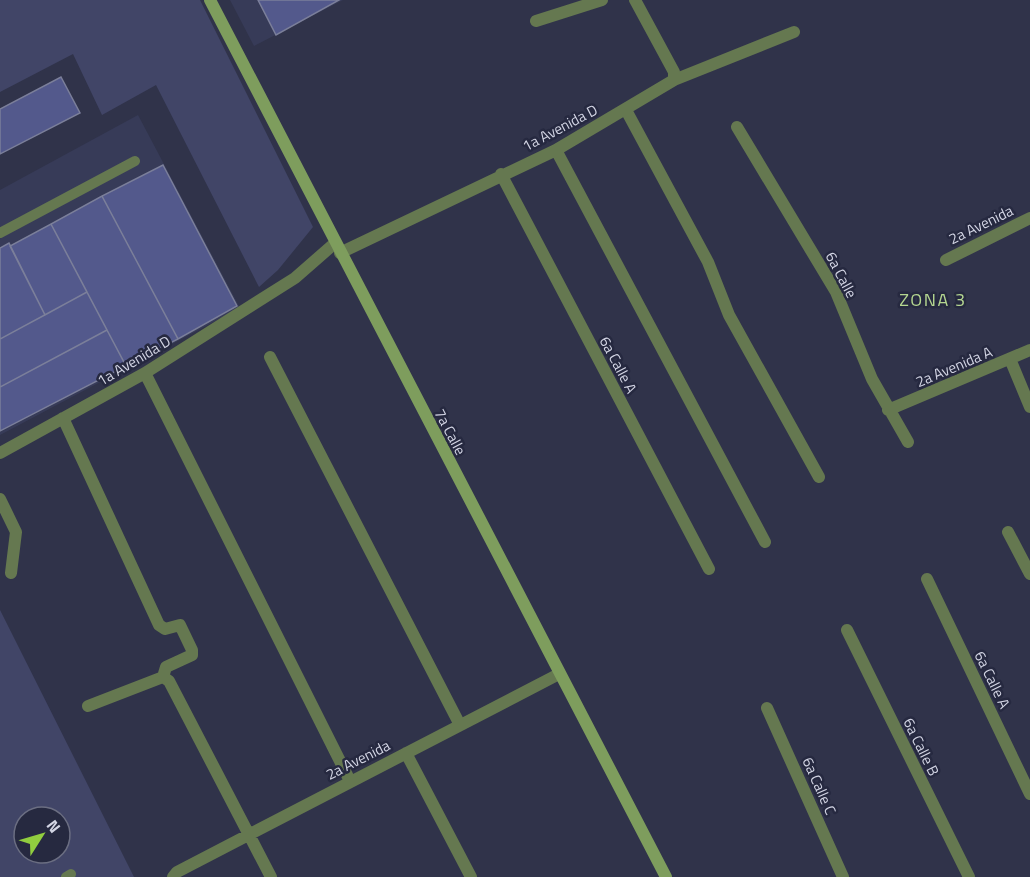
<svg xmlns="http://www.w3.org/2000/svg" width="1030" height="877" font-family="'Titillium Web',sans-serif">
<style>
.built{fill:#373b58}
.green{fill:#414567;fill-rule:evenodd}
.building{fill:#53598c;stroke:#7b7f9a;stroke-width:1.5}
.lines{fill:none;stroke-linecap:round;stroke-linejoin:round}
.lane{stroke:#657850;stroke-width:10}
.street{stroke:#657850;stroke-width:12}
.secondary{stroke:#7e9d5d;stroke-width:12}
.labels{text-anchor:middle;stroke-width:5;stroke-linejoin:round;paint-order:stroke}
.street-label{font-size:15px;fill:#d3d5e4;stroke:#262940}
.quarter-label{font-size:18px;letter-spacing:1.5px;fill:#b4d690;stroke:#262940}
</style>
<rect width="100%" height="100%" fill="#30334a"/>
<path class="built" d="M 230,0 L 343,0 L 254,46 Z
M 138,115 L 240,308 L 0,435 L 0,190 Z"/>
<path class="green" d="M 0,0 L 200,0 L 313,227 L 278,270 L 259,287 L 156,85 L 102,115 L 73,54 L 0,92 Z
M 0,610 L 134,877 L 0,877 ZM 24,817 L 60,817 L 60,853 L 24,853 Z"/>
<path class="building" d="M 258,0 L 339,0 L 276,35 Z
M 61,77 L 80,113 L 0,154 L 0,109 Z
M 163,165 L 237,306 L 178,339 L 102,196 Z
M 102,196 L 178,339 L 126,366 L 51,224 Z
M 51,224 L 87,292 L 45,315 L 10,246 Z
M 9,243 L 45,315 L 0,339 L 0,248 Z
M 87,292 L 107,330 L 0,387 L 0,339 Z
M 107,330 L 126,366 L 0,431 L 0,387 Z"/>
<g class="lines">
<path class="lane" d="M 0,233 L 135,161
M 66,877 L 71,874"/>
<path class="street" d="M 635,0 L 674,72 L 674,80
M 536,21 L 602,0
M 626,110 L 708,262 L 729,315 L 819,477
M 737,127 L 836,292 L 872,379 L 908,442
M 556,150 L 765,542
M 501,174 L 709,569
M 340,253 L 556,150 L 674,80 L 794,32
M 946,260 L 1030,218
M 270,357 L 460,725
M 1010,359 L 1030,407
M 145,373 L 350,781
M 888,410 L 1030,350
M 63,418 L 159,625 L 165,629 L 180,625 L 192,650 L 192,655 L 166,667 L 163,677
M 0,453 L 145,373 L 295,278 L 335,243
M 0,499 L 16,532 L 11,573
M 1008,532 L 1030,574
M 927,579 L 1030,794
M 847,630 L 969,877
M 163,677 L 169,681 L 271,877
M 88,706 L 163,677
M 767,708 L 843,877
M 406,753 L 471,877
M 173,877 L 177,872 L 559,674"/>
<path class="secondary" d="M 210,0 L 666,877"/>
</g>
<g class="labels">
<g class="street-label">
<text transform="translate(560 128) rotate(-28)" y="5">1a Avenida D</text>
<text transform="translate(981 225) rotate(-26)" y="5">2a Avenida</text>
<text transform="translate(841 275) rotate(62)" y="5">6a Calle</text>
<text transform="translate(134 361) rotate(-31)" y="5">1a Avenida D</text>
<text transform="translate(618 365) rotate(62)" y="5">6a Calle A</text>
<text transform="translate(954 367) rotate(-23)" y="5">2a Avenida A</text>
<text transform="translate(450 432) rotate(62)" y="5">7a Calle</text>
<text transform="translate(992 680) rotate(64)" y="5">6a Calle A</text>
<text transform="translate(921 747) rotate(64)" y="5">6a Calle B</text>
<text transform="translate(358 760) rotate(-27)" y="5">2a Avenida</text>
<text transform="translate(819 786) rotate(66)" y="5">6a Calle C</text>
</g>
<g class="quarter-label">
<text x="933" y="306">ZONA 3</text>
</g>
</g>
<g transform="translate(42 835) rotate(53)"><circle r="28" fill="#262940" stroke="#6b6e82" stroke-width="1.5"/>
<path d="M0-4.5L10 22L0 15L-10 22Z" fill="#91cd3f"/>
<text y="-9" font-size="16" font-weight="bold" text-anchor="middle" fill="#d3d5e4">N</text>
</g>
</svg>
